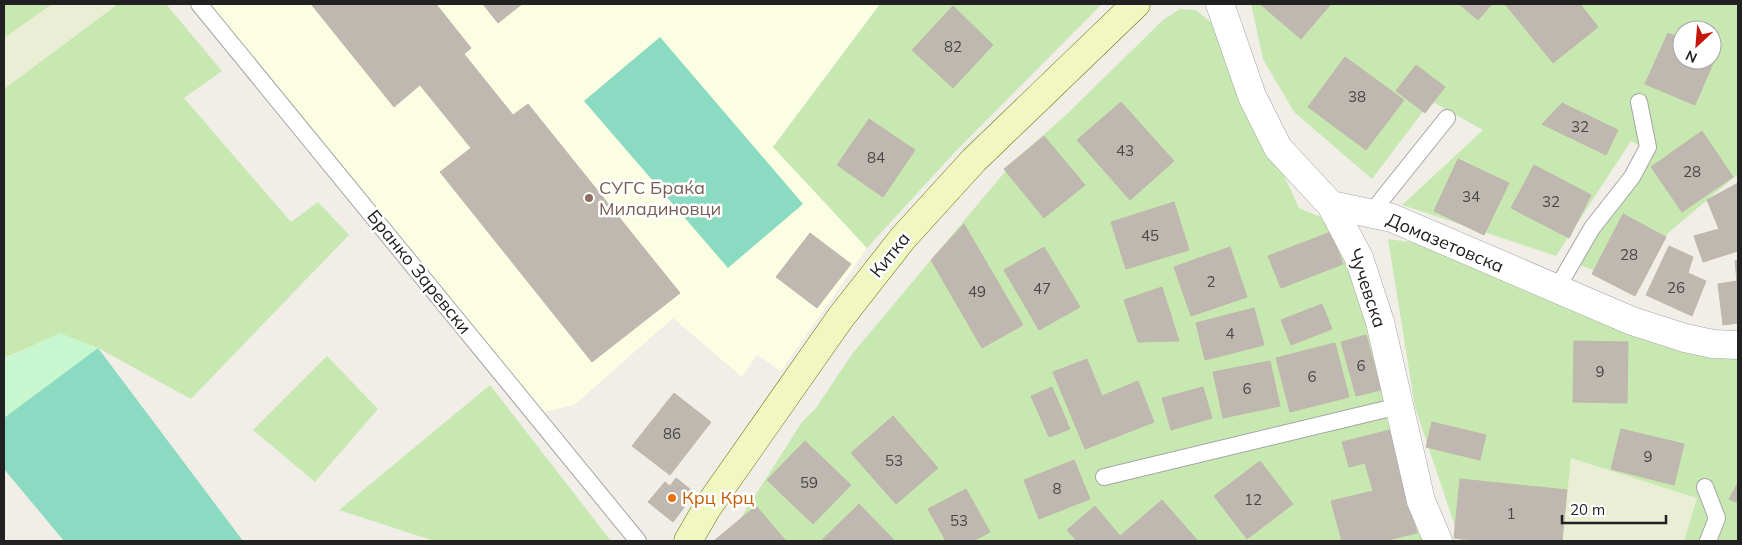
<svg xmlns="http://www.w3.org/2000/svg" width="1742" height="545" font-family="Mulish,sans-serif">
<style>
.education{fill:#fcfee4}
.farmland{fill:#eaeed4}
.grass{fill:#c8e8b1;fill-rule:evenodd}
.park{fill:#c8f7cf}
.pitch{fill:#8adbc2}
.building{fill:#beb8b1;stroke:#c2b6ab}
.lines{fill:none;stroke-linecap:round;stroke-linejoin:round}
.service-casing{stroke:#a5a5a5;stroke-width:18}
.minor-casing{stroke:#a5a5a5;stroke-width:29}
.secondary-casing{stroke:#62750a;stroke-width:29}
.service{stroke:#fff;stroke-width:16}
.minor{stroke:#fff;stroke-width:28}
.secondary{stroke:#f0f7c0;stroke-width:28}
.education-dot{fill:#8d6e63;stroke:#fff;stroke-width:2}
.food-dot{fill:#e8710a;stroke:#fff;stroke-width:2}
.labels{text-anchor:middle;stroke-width:5;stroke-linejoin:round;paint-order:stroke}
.number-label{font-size:15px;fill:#484745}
.education-label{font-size:18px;fill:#785e54;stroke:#fff;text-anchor:start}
.street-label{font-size:18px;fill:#212121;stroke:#fff}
.food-label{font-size:18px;fill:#c56008;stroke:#fff;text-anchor:start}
</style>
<rect width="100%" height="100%" fill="#f1eee8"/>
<path class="education" d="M 199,4 L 880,4 L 773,147 L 867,248 L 781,371 L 757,355 L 742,377 L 673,318 L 574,405 L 534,414 Z"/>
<path class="farmland" d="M 52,4 L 118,4 L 4,89 L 4,38 Z
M 1570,457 L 1697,498 L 1684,541 L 1562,541 Z"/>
<path class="grass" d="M 4,4 L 52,4 L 4,38 Z
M 118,4 L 166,4 L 222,71 L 184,98 L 291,222 L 318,202 L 349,235 L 191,399 L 98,348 L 60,334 L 4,358 L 4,89 Z
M 880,4 L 1102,4 L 955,152 L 867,248 L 773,147 Z
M 1251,4 L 1374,4 L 1377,6 L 1379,4 L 1738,4 L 1738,178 L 1737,175 L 1668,233 L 1640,288 L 1569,261 L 1648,151 L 1631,141 L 1556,256 L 1402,205 L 1483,130 L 1431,101 L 1372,179 L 1294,112 L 1263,59 ZM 1682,30 L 1712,30 L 1712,60 L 1682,60 Z
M 1180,9 L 1196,10 L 1213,24 L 1299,208 L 1328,220 L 1346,261 L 1366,317 L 1383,387 L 1384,413 L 1425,508 L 1434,541 L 726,541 L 802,422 L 816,408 L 852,354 L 1014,161 L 1067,114 L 1163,20 Z
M 1388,239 L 1453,248 L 1738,346 L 1738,541 L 1684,541 L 1697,498 L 1571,458 L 1562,541 L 1460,541 L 1415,407 Z
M 327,356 L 378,409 L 315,482 L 253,430 Z
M 490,385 L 611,541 L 434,541 L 339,510 Z"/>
<path class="park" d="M 60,333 L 98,348 L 4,418 L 4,359 Z"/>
<path class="pitch" d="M 660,37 L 803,204 L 728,268 L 584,101 Z
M 98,348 L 243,541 L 64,541 L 4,469 L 4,418 Z"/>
<path class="building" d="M 311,4 L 436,4 L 471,48 L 464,54 L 513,115 L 528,104 L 680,293 L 592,362 L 440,172 L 471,148 L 420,85 L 394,107 Z
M 483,4 L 522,4 L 498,23 Z
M 1260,4 L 1331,4 L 1301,39 Z
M 1459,4 L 1492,4 L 1478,20 Z
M 1505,4 L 1580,4 L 1598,27 L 1553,63 Z
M 953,6 L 993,45 L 953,88 L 912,50 Z
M 1668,33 L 1682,39 L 1682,60 L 1712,60 L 1712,52 L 1717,54 L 1695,105 L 1645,84 Z
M 1345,57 L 1404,100 L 1366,150 L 1308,107 Z
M 1416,65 L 1445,87 L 1425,113 L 1396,91 Z
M 1121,102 L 1174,161 L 1130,200 L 1077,140 Z
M 1562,103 L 1618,130 L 1606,155 L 1542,124 Z
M 869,119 L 915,150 L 883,197 L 837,165 Z
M 1702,131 L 1733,177 L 1682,212 L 1651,167 Z
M 1044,136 L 1085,185 L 1044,218 L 1004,169 Z
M 1458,159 L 1509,183 L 1484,235 L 1434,211 Z
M 1534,165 L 1591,195 L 1569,238 L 1511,208 Z
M 1738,183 L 1738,251 L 1703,262 L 1694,236 L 1719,229 L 1707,200 Z
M 1174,202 L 1189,250 L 1126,269 L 1111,222 Z
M 1623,214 L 1666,237 L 1635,296 L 1592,274 Z
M 964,224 L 1023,325 L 982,348 L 931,260 Z
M 1331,232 L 1343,264 L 1281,288 L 1268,256 Z
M 810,233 L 851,264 L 817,308 L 776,277 Z
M 1669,246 L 1693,257 L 1688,273 L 1706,281 L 1692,316 L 1646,295 Z
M 1044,247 L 1080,307 L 1039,330 L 1004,270 Z
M 1230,247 L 1247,297 L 1191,316 L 1174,267 Z
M 1738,260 L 1738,323 L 1723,325 L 1718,284 L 1737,281 L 1735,261 Z
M 1162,287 L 1179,341 L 1138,342 L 1124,300 Z
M 1322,304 L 1332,329 L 1291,345 L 1281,320 Z
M 1254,308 L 1264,345 L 1205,360 L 1196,323 Z
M 1366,335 L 1381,390 L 1356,396 L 1341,342 Z
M 1574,341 L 1628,342 L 1627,403 L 1573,402 Z
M 1335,343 L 1349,397 L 1290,412 L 1276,358 Z
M 1087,359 L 1102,396 L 1138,381 L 1154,422 L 1085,449 L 1053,372 Z
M 1270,361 L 1280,406 L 1223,418 L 1213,372 Z
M 1052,387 L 1070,429 L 1049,437 L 1031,396 Z
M 1203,387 L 1212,418 L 1171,430 L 1162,398 Z
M 674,393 L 711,422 L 670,475 L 632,446 Z
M 893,416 L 938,468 L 896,504 L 851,453 Z
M 1432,422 L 1486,435 L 1480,460 L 1426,447 Z
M 1621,429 L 1684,444 L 1674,485 L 1611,469 Z
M 1390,430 L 1417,533 L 1383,541 L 1342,541 L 1331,501 L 1373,491 L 1365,463 L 1349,467 L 1342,442 Z
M 805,441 L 851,485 L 813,524 L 767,480 Z
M 1074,460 L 1090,499 L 1039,519 L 1024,480 Z
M 1260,461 L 1293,504 L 1247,539 L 1214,496 Z
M 676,478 L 695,493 L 673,522 L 648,502 L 665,482 L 670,486 Z
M 1460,479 L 1567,490 L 1562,541 L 1488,541 L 1454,538 Z
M 1738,483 L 1738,503 L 1729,499 Z
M 966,489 L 990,532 L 973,541 L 946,541 L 928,509 Z
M 1162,500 L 1198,541 L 1125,541 L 1120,536 Z
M 859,504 L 895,541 L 822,540 Z
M 756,506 L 786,541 L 716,541 L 715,540 Z
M 1095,506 L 1120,536 L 1125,541 L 1077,541 L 1067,530 Z"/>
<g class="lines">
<defs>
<path id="service" d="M 199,4 L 638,541
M 1371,213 L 1447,118
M 1556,290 L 1592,228 L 1632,177 L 1648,147 L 1639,102
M 1104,477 L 1399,406
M 1705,487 L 1717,518 L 1708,541"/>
<path id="minor" d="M 1220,4 L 1252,96 L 1278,148 L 1331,205 L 1359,258 L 1380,322 L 1421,501 L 1438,541
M 1331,205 L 1392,218 L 1632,321 L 1685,338 L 1713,344 L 1738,345"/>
<path id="secondary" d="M 688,541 L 707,508 L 841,317 L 903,238 L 974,160 L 1136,4"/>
</defs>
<use href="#service" class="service-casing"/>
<use href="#minor" class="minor-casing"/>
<use href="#secondary" class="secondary-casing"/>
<use href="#service" class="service"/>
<use href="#minor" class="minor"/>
<use href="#secondary" class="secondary"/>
</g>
<circle class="education-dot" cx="589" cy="198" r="5"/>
<circle class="food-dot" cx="672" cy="498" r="5"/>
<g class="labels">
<g class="number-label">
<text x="953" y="52">82</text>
<text x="1357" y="102">38</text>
<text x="1580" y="132">32</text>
<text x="1125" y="156">43</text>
<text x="876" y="163">84</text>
<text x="1692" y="177">28</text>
<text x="1471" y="202">34</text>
<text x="1551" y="207">32</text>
<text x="1150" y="241">45</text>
<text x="1629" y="260">28</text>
<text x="1211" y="287">2</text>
<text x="1676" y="293">26</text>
<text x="1042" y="294">47</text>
<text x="977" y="297">49</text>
<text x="1230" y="339">4</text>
<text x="1361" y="371">6</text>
<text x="1600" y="377">9</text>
<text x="1312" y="382">6</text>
<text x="1247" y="394">6</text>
<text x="672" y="439">86</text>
<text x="1648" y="462">9</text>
<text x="894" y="466">53</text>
<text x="809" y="488">59</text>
<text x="1057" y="494">8</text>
<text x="1253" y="505">12</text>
<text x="1511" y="519">1</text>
<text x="959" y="526">53</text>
</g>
<g class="education-label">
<text x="599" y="194">СУГС Браќа<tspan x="599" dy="21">Миладиновци</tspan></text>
</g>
<g class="street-label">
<text transform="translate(1445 243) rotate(23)" y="6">Домазетовска</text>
<text transform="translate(890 255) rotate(-51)" y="6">Китка</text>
<text transform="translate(419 272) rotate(51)" y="6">Бранко Заревски</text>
<text transform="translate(1367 288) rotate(71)" y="6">Чучевска</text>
</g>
<g class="food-label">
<text x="682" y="504">Крц Крц</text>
</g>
</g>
<rect width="1742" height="545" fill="none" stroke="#212121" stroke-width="10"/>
<g transform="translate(1697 45) rotate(206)"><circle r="24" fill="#ffffff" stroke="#a6a6a6"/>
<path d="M0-4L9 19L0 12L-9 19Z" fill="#c7170a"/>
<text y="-8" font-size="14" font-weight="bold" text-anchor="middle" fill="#212121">N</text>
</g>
<path d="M1562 515v8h104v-8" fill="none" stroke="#212121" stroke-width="2.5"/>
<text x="1570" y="515" font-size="15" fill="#212121" stroke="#ffffff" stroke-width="4" paint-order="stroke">20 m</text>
</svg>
